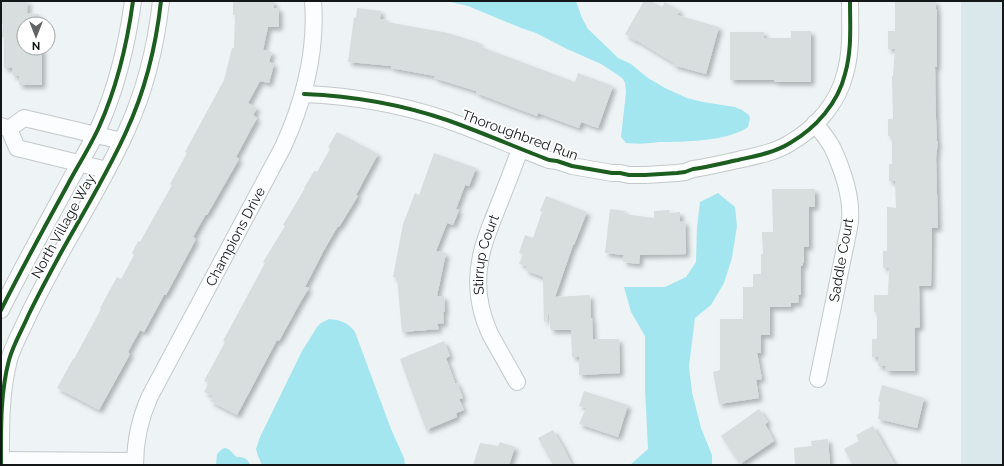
<svg xmlns="http://www.w3.org/2000/svg" width="1004" height="466" font-family="Raleway,sans-serif">
<style>
.built{fill:#dae8eb}
.water{fill:#a4e6ef}
.building{fill:#d8ddde;filter:url(#shadow)}
.lines{fill:none;stroke-linecap:round;stroke-linejoin:round}
.minor-casing{stroke:#c3c8c9;stroke-width:18}
.minor{stroke:#fcfdfe;stroke-width:16}
.cycleway-casing{stroke:#fff;stroke-width:6}
.cycleway{stroke:#1b5e20;stroke-width:4}
.labels{text-anchor:middle;stroke-width:3.5;stroke-linejoin:round;paint-order:stroke}
.street-label{font-size:14px;fill:#131718;stroke:#fff}
</style>
<defs>
<filter id="shadow"><feDropShadow dx="3.5" dy="3.5" stdDeviation="2" flood-color="#0004"/></filter>
</defs>
<rect width="100%" height="100%" fill="#eef4f6"/>
<path class="built" d="M 961,1 L 1003,1 L 1003,465 L 961,465 Z"/>
<path class="water" d="M 446,1 L 576,1 L 582,18 L 588,29 L 609,49 L 618,58 L 631,64 L 648,78 L 665,88 L 687,98 L 703,102 L 735,107 L 742,110 L 749,115 L 750,118 L 748,127 C 729,141 684,142 660,142 C 657,142 654,143 651,143 C 642,144 634,144 626,143 L 621,137 L 626,92 L 625,83 L 623,79 L 618,75 L 601,64 L 567,49 L 536,33 L 521,28 L 468,6 Z
M 718,193 L 735,207 L 737,226 L 732,258 L 724,283 L 711,305 L 695,318 L 689,366 L 692,392 L 701,428 L 712,455 L 712,465 L 630,465 L 648,449 L 645,389 L 645,336 L 631,312 L 624,287 L 665,287 L 686,277 L 696,262 L 697,227 L 700,202 Z
M 329,319 C 340,320 348,322 355,332 L 391,429 L 404,458 L 405,465 L 262,465 L 258,456 L 256,449 L 260,437 L 302,351 L 317,327 L 321,323 Z
M 225,448 C 231,449 232,454 237,457 C 245,457 246,458 251,465 L 216,465 L 217,454 L 222,449 Z"/>
<path class="building" d="M 1,1 L 28,1 L 27,13 L 39,14 L 38,24 L 24,24 L 24,48 L 42,48 L 42,85 L 19,85 L 19,76 L 13,76 L 12,68 L 4,68 L 4,37 L 2,37 L 3,24 L 1,23 Z
M 233,1 L 274,1 L 274,8 L 279,8 L 279,27 L 268,27 L 263,50 L 272,52 L 269,62 L 274,64 L 269,83 L 260,81 L 248,103 L 257,108 L 253,115 L 257,118 L 236,157 L 239,159 L 207,215 L 206,214 L 193,237 L 196,239 L 166,295 L 164,295 L 144,332 L 140,330 L 128,352 L 130,354 L 99,410 L 57,388 L 73,359 L 74,359 L 101,309 L 100,308 L 117,277 L 121,279 L 134,255 L 132,253 L 138,241 L 140,242 L 172,185 L 170,184 L 187,153 L 185,152 L 224,80 L 232,48 L 234,48 L 235,15 L 233,15 Z
M 644,1 L 651,1 L 662,7 L 665,2 L 680,11 L 677,15 L 719,27 L 706,74 L 673,65 L 674,63 L 636,40 L 636,41 L 625,34 Z
M 895,1 L 936,1 L 936,9 L 937,10 L 937,67 L 935,67 L 936,119 L 937,141 L 938,141 L 936,158 L 938,228 L 932,228 L 931,286 L 919,286 L 920,327 L 915,328 L 915,371 L 885,371 L 886,366 L 878,366 L 878,357 L 872,357 L 872,339 L 877,339 L 877,312 L 874,312 L 874,295 L 888,295 L 889,268 L 883,268 L 883,251 L 887,251 L 887,207 L 896,208 L 895,181 L 889,181 L 889,164 L 892,164 L 892,136 L 888,136 L 888,119 L 893,119 L 892,76 L 893,76 L 895,49 L 888,49 L 888,31 L 895,31 Z
M 357,8 L 381,11 L 380,19 L 387,20 L 387,22 L 448,33 L 480,43 L 479,46 L 575,82 L 578,73 L 613,86 L 598,128 L 581,122 L 579,128 L 538,113 L 537,116 L 476,93 L 476,91 L 434,78 L 435,76 L 391,68 L 392,66 L 348,62 L 354,17 L 356,18 Z
M 791,31 L 811,31 L 811,82 L 774,82 L 774,80 L 730,80 L 730,32 L 764,32 L 764,38 L 791,38 Z
M 337,132 L 378,154 L 356,195 L 358,196 L 339,227 L 338,226 L 324,250 L 305,287 L 309,288 L 301,301 L 279,341 L 277,340 L 237,415 L 210,401 L 213,396 L 204,392 L 209,383 L 204,381 L 225,342 L 223,341 L 265,263 L 263,262 L 285,226 L 283,225 L 305,188 L 304,188 L 314,171 L 317,172 L 330,149 L 328,147 Z
M 434,153 L 476,168 L 469,186 L 465,185 L 456,209 L 459,210 L 453,225 L 447,223 L 436,251 L 446,253 L 437,296 L 444,296 L 445,312 L 443,312 L 444,323 L 437,324 L 439,329 L 402,332 L 397,278 L 393,277 L 403,224 L 415,193 L 419,195 Z
M 772,189 L 815,189 L 815,207 L 809,207 L 809,247 L 804,247 L 804,263 L 803,263 L 803,266 L 801,266 L 801,295 L 798,295 L 799,303 L 791,303 L 791,307 L 770,307 L 770,335 L 761,335 L 761,353 L 757,353 L 762,379 L 756,380 L 759,398 L 719,404 L 713,372 L 720,370 L 720,319 L 743,319 L 743,287 L 753,287 L 753,274 L 761,274 L 761,254 L 763,254 L 762,232 L 773,232 Z
M 546,196 L 587,212 L 574,245 L 573,245 L 555,297 L 590,295 L 591,318 L 592,318 L 593,339 L 619,339 L 620,373 L 579,375 L 579,357 L 572,357 L 571,330 L 551,330 L 551,328 L 550,328 L 549,313 L 545,322 L 544,322 L 543,277 L 525,270 L 527,266 L 519,264 L 523,254 L 519,253 L 525,235 L 533,238 L 542,212 L 540,211 Z
M 610,209 L 625,211 L 624,214 L 654,218 L 654,211 L 669,210 L 669,213 L 680,212 L 680,222 L 685,221 L 686,254 L 640,255 L 639,264 L 623,262 L 624,255 L 605,253 Z
M 444,341 L 450,356 L 446,358 L 455,383 L 457,383 L 463,398 L 459,399 L 464,410 L 456,413 L 457,417 L 426,430 L 400,359 Z
M 882,385 L 924,398 L 917,428 L 878,419 L 880,402 L 878,401 Z
M 584,391 L 628,405 L 618,437 L 579,424 L 586,408 L 579,406 Z
M 759,409 L 768,422 L 765,424 L 774,441 L 740,464 L 721,436 Z
M 873,426 L 895,465 L 853,465 L 844,449 L 859,441 L 856,435 Z
M 553,430 L 563,447 L 572,465 L 553,465 L 538,438 Z
M 828,439 L 830,465 L 795,465 L 794,448 L 812,446 L 811,441 Z
M 500,442 L 515,447 L 509,465 L 473,465 L 480,443 L 498,446 Z"/>
<g class="lines">
<defs>
<g id="minor">
<path d="M 304,94 C 353,96 400,104 447,120 C 481,132 515,147 549,160 L 557,161 L 572,166 L 612,173 L 620,173 L 629,175 L 645,175 L 677,173 L 685,172 L 693,169 C 708,167 723,163 738,160 C 755,156 774,153 790,143 C 816,128 838,103 845,74 C 852,50 850,25 850,1"/>
<path d="M 815,123 C 821,132 829,140 833,149 C 844,173 854,202 849,228 L 818,379"/>
<path d="M 1,126 L 9,129 L 17,148 L 107,170"/>
<path d="M 9,129 L 24,118 L 122,141"/>
<path d="M 1,310 C 22,268 44,228 67,186 C 77,167 90,147 99,127 C 117,87 127,45 133,1"/>
<path id="s1" d="M 517,382 L 490,334 C 479,310 475,283 481,256 C 484,240 491,225 497,209 C 505,189 513,169 520,149"/>
<path d="M 1,460 L 135,461"/>
<path d="M 1,465 C 1,430 0,394 9,360 C 13,345 22,330 28,316 C 39,293 51,271 63,249 C 85,210 108,172 126,132 C 145,91 156,46 161,1"/>
<path id="s2" d="M 135,465 C 135,441 140,418 150,396 L 283,147 C 304,101 317,52 313,1"/>
</g>
</defs>
<use href="#minor" class="minor-casing"/>
<use href="#minor" class="minor"/>
<defs>
<path id="cycleway" d="M 304,94 C 353,96 400,104 447,120 C 481,132 515,147 549,160 L 557,161 L 572,166 L 612,173 L 620,173 L 629,175 L 645,175 L 677,173 L 685,172 L 693,169 C 708,167 723,163 738,160 C 755,156 774,153 790,143 C 816,128 838,103 845,74 C 852,50 850,25 850,1
M 1,310 C 22,268 44,228 67,186 C 77,167 90,147 99,127 C 117,87 127,45 133,1
M 1,465 C 1,430 0,394 9,360 C 13,345 22,330 28,316 C 39,293 51,271 63,249 C 85,210 108,172 126,132 C 145,91 156,46 161,1"/>
</defs>
<use href="#cycleway" class="cycleway-casing"/>
<use href="#cycleway" class="cycleway"/>
</g>
<g class="labels">
<g class="street-label">
<text transform="translate(520 135) rotate(20)" y="5">Thoroughbred Run</text>
<text transform="translate(63 226) rotate(-61)" y="5">North Village Way</text>
<text dy="5" stroke="none"><textPath href="#s2" startOffset="252">Champions Drive</textPath></text>
<text dy="5" stroke="none"><textPath href="#s1" startOffset="137">Stirrup Court</textPath></text>
<text transform="translate(841 260) rotate(-80)" y="5">Saddle Court</text>
</g>
</g>
<rect width="1004" height="466" fill="none" stroke="#131718" stroke-width="4"/>
<g transform="translate(36 36) rotate(180)"><circle r="19" fill="#ffffff" stroke="#a1a2a3"/>
<path d="M0-3L7 15L0 10L-7 15Z" fill="#606466"/>
<text y="-6" font-size="11" font-weight="bold" text-anchor="middle" fill="#131718">N</text>
</g>
</svg>
